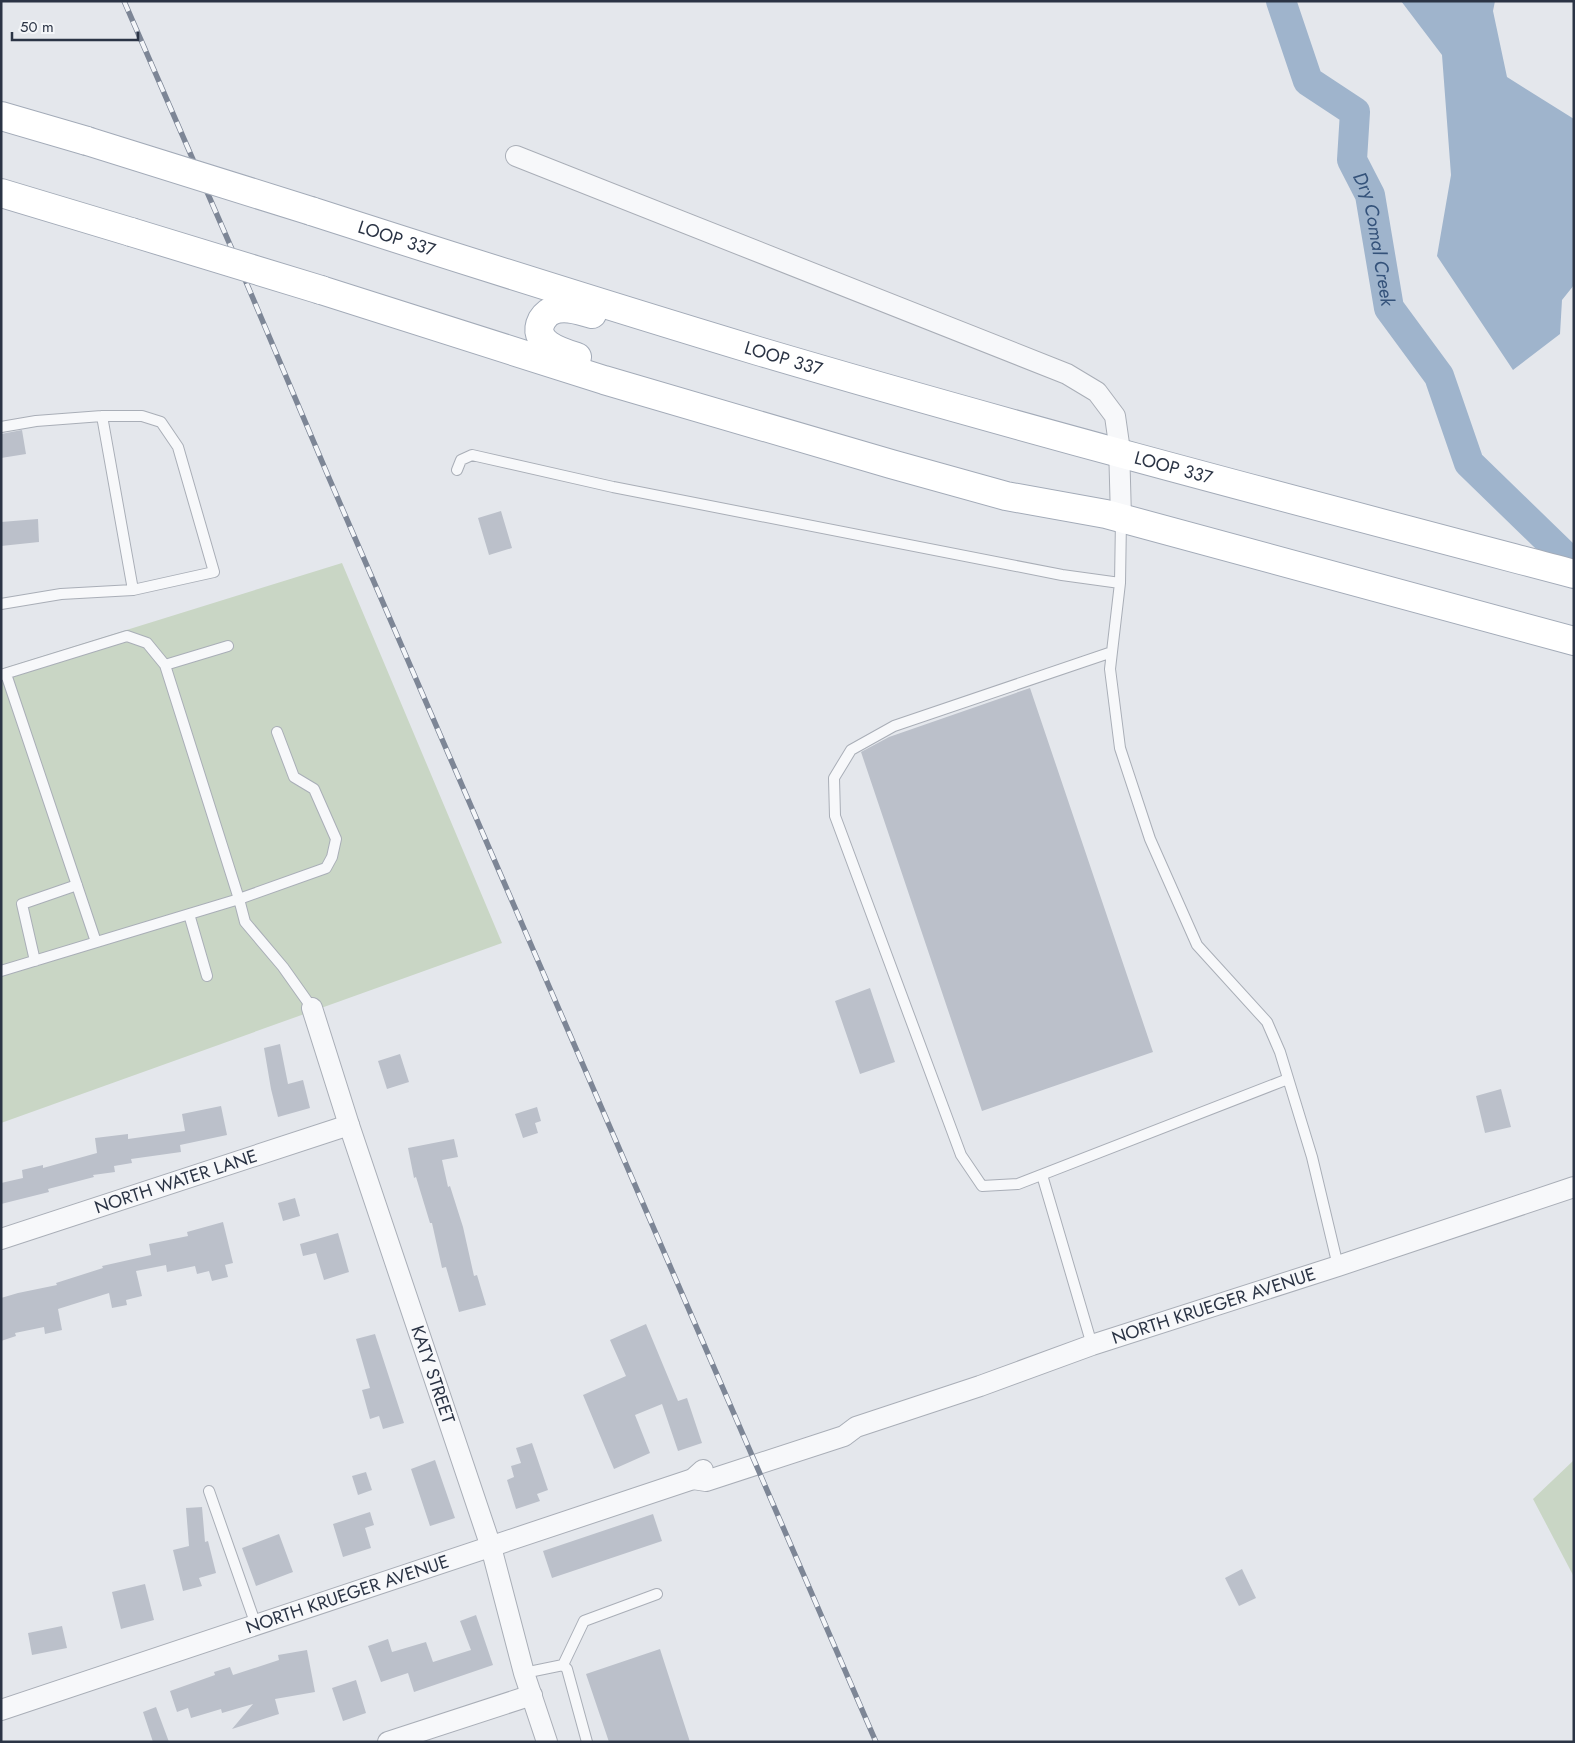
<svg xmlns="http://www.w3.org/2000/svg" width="1575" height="1743" font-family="Jost,sans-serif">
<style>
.green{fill:#c9d6c5}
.water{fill:#9fb4cc}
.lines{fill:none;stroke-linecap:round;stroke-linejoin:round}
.river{stroke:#9fb4cc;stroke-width:30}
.building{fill:#bbc0ca}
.lane-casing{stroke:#a9aeb7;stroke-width:12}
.street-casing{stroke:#a9aeb7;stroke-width:22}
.primary-casing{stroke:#a3abb8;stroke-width:30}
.lane{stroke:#f7f8fa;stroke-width:10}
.street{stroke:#f7f8fa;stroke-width:20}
.primary{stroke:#fff;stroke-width:28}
.rail-casing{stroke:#7d8696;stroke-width:5.5}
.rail{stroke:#f4f6f9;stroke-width:4;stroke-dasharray:11;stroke-linecap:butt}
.primary-bridge-casing{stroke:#a3abb8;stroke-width:30;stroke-linecap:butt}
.primary-bridge{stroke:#fff;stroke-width:28}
.labels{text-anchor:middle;stroke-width:4;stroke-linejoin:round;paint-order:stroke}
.street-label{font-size:18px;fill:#2b3445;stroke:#f4f6f9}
.water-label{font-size:19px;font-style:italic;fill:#34527a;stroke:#f4f6f9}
</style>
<rect width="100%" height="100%" fill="#e4e7ec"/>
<path class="green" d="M 342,563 L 502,943 L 1,1123 L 1,669 Z
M 1574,1460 L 1574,1577 L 1533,1499 Z"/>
<path class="water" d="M 1401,1 L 1495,1 L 1493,11 L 1507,77 L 1574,119 L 1574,285 L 1562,300 L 1560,334 L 1513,370 L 1437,256 L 1451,175 L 1442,55 Z"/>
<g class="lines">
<path class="river" id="s1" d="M 1281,1 L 1308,81 L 1355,112 L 1352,160 L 1370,195 L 1389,308 L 1439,376 L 1469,463 L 1574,565"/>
</g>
<path class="building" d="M 22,430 L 26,454 L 1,458 L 1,434 Z
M 501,511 L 512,548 L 489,555 L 478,518 Z
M 38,519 L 39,542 L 1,546 L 1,522 Z
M 1030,688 L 1153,1052 L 982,1111 L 861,752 L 889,737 Z
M 870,988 L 895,1062 L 860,1074 L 835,1001 Z
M 280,1044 L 288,1084 L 303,1080 L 310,1108 L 278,1117 L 271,1089 L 264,1048 Z
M 400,1054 L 409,1082 L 387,1089 L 378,1061 Z
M 1501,1089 L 1511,1127 L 1485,1133 L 1476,1096 Z
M 221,1106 L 227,1135 L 180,1145 L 181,1152 L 131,1159 L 132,1163 L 114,1166 L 115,1172 L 93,1175 L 94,1177 L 48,1189 L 49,1192 L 1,1204 L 1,1183 L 23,1178 L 22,1170 L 43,1165 L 43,1168 L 97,1153 L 95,1138 L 128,1134 L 128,1139 L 185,1131 L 182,1114 Z
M 537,1107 L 541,1121 L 535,1123 L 538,1133 L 523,1138 L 515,1114 Z
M 454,1139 L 458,1157 L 442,1160 L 448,1187 L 450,1186 L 463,1227 L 474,1276 L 477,1275 L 486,1305 L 459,1312 L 446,1267 L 442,1268 L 432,1223 L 430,1223 L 416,1177 L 414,1178 L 408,1148 Z
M 295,1198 L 300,1216 L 283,1221 L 278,1203 Z
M 223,1222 L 233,1263 L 225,1265 L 228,1277 L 212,1281 L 209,1271 L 197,1274 L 195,1266 L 167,1272 L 166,1265 L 136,1271 L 142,1296 L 126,1300 L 127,1305 L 112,1308 L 109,1293 L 58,1309 L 62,1330 L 45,1334 L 44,1327 L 15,1333 L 16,1336 L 1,1341 L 1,1298 L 18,1293 L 57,1285 L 56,1283 L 103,1268 L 102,1266 L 151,1255 L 149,1244 L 188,1236 L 187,1232 Z
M 338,1233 L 349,1272 L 324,1280 L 316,1253 L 303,1256 L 300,1244 Z
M 646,1324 L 678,1401 L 687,1398 L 702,1443 L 678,1451 L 662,1404 L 635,1415 L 650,1453 L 614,1469 L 583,1395 L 626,1376 L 610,1340 Z
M 375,1334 L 404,1423 L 383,1429 L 379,1416 L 370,1419 L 362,1390 L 370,1388 L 356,1339 Z
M 532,1443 L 548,1490 L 537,1494 L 540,1501 L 516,1509 L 507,1480 L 514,1477 L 511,1466 L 521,1463 L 516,1448 Z
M 435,1460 L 455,1518 L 430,1526 L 411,1469 Z
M 366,1472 L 372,1490 L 358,1495 L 352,1476 Z
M 202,1507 L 205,1542 L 208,1541 L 216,1573 L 199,1578 L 202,1586 L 183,1591 L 173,1550 L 189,1546 L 186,1508 Z
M 370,1512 L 374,1525 L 365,1528 L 371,1548 L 343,1557 L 333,1524 Z
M 653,1514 L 662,1541 L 552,1578 L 543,1551 Z
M 279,1534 L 293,1572 L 256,1586 L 242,1548 Z
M 1242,1569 L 1256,1598 L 1239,1606 L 1225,1578 Z
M 145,1584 L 154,1620 L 121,1629 L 112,1592 Z
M 476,1615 L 493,1665 L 414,1692 L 408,1673 L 381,1682 L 368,1646 L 388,1639 L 392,1652 L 426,1642 L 433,1662 L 471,1650 L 460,1621 Z
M 62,1626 L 67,1648 L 32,1655 L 28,1633 Z
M 660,1649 L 690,1742 L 609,1742 L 586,1674 Z
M 307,1650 L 315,1692 L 275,1699 L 279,1714 L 232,1729 L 253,1704 L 222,1713 L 221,1709 L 191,1718 L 188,1708 L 177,1712 L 170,1691 L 215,1675 L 214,1672 L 230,1667 L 233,1675 L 279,1660 L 278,1655 Z
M 356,1680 L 366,1713 L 343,1721 L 332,1688 Z
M 156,1707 L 169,1742 L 153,1742 L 143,1712 Z"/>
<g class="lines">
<defs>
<path id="lane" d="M 102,416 L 133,590
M 1,427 L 36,421 L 102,416 L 142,416 L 161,422 L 178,447 L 214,572 L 133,590 L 61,594 L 1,604
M 457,470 L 461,460 L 472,455 L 613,487 L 1062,575 L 1120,583
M 1121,519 L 1120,583 L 1110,669 L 1120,748 L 1150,839 L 1197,945 L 1267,1022 L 1280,1052 L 1312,1157 L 1338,1266
M 1112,652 L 894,726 L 851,750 L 834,778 L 835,816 L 961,1155 L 982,1186 L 1018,1184 L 1288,1079
M 165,665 L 228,646
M 6,674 L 96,942
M 1,675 L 127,636 L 147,643 L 165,665 L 239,899 L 1,971
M 277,732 L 294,777 L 314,789 L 336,839 L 332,857 L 326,868 L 239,899 L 245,922 L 283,967 L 312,1008
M 189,914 L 207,976
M 35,961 L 22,904 L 77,885
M 1042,1175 L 1092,1345
M 209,1491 L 256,1625
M 563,1665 L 584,1621 L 657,1594
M 524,1673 L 563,1665 L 567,1669 L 587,1742"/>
<g id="street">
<path d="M 516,156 L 1067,374 L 1097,392 L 1115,416 L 1119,444 L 1121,518"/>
<path id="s2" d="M 312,1008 L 349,1125 L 491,1547 L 524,1673 L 547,1742"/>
<path id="s3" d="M 1,1239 L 349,1125"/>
<path id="s4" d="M 693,1479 L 706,1481 L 844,1436 L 856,1427 L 980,1386 L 1092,1345 L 1338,1266 L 1574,1187"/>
<path id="s5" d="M 1,1710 L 693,1479 L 703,1470"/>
<path d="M 388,1742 L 532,1695"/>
</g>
<g id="primary">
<path d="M 1,116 L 87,141"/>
<path d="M 1,193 L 131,232"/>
<path id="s6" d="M 311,211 C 460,259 609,306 758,351 C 1029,431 1301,502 1574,574"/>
<path d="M 321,290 L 604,380 L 891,464 L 1006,496 L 1106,514 L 1574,641"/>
<path d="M 577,357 C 561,352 530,343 542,320 C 545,315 551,310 557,309 C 569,306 581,311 592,314"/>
</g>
</defs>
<use href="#lane" class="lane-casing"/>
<use href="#street" class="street-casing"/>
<use href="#primary" class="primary-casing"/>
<use href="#lane" class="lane"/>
<use href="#street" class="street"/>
<use href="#primary" class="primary"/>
<defs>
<path id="rail" d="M 124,1 L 241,270 L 329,478 L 876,1742"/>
</defs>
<use href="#rail" class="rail-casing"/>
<use href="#rail" class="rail"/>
<defs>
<path id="primary-bridge" d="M 87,141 L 311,211
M 131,232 L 321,290"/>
</defs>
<use href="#primary-bridge" class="primary-bridge-casing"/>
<use href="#primary-bridge" class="primary-bridge"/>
</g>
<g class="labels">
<g class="street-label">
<text dy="6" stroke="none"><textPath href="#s6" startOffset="90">LOOP 337</textPath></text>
<text dy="6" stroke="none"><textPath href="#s6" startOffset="495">LOOP 337</textPath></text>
<text dy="6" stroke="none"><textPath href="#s6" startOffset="900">LOOP 337</textPath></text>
<text dy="6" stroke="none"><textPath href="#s3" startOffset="184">NORTH WATER LANE</textPath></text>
<text dy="6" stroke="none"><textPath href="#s4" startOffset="551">NORTH KRUEGER AVENUE</textPath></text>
<text dy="6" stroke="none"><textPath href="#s2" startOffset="386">KATY STREET</textPath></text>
<text dy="6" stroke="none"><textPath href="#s5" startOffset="365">NORTH KRUEGER AVENUE</textPath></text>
</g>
<g class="water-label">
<text dy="7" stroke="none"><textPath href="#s1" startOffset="272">Dry Comal Creek</textPath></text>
</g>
</g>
<rect width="1575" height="1743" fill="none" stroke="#2b3445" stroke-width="5"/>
<path d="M12 32v8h126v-8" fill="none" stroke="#2b3445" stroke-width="2.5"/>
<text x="20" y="32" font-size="15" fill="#2b3445" stroke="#f4f6f9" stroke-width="4" paint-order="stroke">50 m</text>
</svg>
